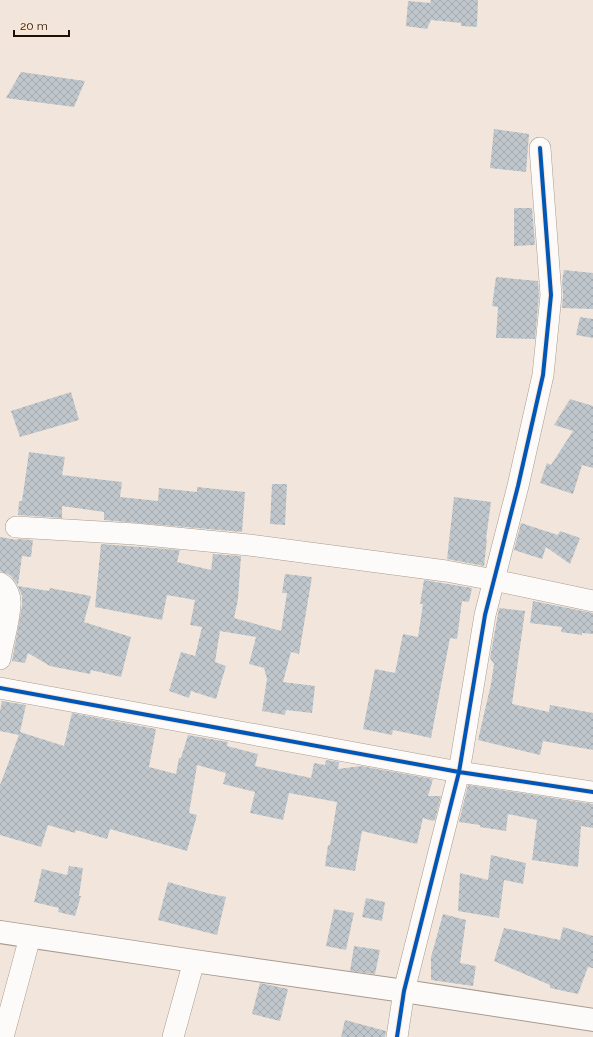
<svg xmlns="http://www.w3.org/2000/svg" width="593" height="1037" font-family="Raleway,sans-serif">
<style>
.building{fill:url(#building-cross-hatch)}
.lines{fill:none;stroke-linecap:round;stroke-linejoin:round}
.minor-casing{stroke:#a99b8e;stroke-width:22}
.major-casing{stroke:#a99b8e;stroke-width:24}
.minor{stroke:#fdfbfa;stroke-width:21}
.major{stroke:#fdfbfa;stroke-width:22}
.cycleway-casing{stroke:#fbe5d3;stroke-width:6}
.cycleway{stroke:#0057b8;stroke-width:4}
</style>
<defs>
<pattern id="building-cross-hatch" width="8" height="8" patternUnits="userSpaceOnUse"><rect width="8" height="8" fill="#bfc7cd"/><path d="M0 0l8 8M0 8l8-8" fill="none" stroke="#a4aaae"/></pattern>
</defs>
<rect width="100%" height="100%" fill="#f2e6dc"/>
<path class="building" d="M 431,0 L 478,0 L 477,27 L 461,26 L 461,23 L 431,20 L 427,29 L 406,26 L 408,1 L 430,3 Z
M 21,72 L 85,81 L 74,107 L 6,98 Z
M 494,129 L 529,134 L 526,172 L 490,168 Z
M 514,208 L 532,208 L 535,245 L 514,246 Z
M 564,270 L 593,273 L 593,309 L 562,308 L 563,294 L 562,281 Z
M 496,277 L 538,281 L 539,295 L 535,339 L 496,338 L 498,307 L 492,306 Z
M 580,317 L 593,319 L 593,338 L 576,335 Z
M 71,392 L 79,420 L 20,437 L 11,411 Z
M 570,399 L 593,406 L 593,468 L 582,465 L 573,494 L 540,483 L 547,463 L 551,465 L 573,431 L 554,425 Z
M 29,452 L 65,457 L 62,475 L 122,482 L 120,497 L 158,501 L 159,488 L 197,492 L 197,487 L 245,492 L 242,532 L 104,520 L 104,512 L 62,506 L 62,518 L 18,515 L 19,501 L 22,501 Z
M 272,484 L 287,484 L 285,525 L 270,524 Z
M 454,497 L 491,502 L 486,539 L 487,539 L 484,566 L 447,559 Z
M 521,523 L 558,535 L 560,531 L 580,538 L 570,564 L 546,547 L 542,559 L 514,550 Z
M 0,537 L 17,540 L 17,539 L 33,540 L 31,557 L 22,556 L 18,585 L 10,575 L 0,571 Z
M 101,544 L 180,550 L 177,562 L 211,570 L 213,554 L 241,556 L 238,599 L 234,618 L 281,631 L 287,593 L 282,593 L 285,574 L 312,577 L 299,654 L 291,652 L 283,682 L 315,686 L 312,713 L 286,710 L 285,715 L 262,711 L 267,679 L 264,668 L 249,664 L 256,637 L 220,631 L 215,662 L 226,666 L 216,699 L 191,691 L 189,698 L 169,691 L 181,652 L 195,656 L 202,627 L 190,625 L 195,600 L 167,595 L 162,620 L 95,607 Z
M 424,580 L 472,588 L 469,602 L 462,601 L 457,639 L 450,638 L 431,738 L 393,730 L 392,735 L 363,729 L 375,669 L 395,673 L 403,634 L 418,637 L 423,604 L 420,604 Z
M 18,586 L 49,591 L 50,588 L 91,596 L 84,622 L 131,637 L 121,677 L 91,670 L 90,674 L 50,666 L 28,653 L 25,663 L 12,661 L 22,606 L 22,596 Z
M 533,601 L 593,613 L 593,634 L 582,633 L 582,635 L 561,632 L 562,627 L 530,623 Z
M 499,608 L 525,611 L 512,704 L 549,712 L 550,705 L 593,713 L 593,750 L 543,741 L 540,755 L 478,740 L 491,684 L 494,664 L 490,658 Z
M 2,701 L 26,705 L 20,732 L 64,746 L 72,713 L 156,729 L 149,767 L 176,774 L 179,758 L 181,758 L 188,735 L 228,742 L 227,746 L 258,754 L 255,766 L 311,778 L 314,763 L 325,765 L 326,760 L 339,762 L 338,769 L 361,766 L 433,779 L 428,796 L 441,796 L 435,820 L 433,821 L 423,818 L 417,844 L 362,831 L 355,871 L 325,866 L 328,845 L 330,845 L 337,802 L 289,793 L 283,820 L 250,813 L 255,792 L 223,784 L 226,773 L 197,765 L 189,813 L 197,815 L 187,851 L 110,829 L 107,839 L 76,830 L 75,833 L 48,825 L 41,847 L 0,835 L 0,785 L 19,735 L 0,731 L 0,711 Z
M 468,785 L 593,804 L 593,828 L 581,826 L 578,867 L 532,860 L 537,820 L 508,814 L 506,831 L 480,827 L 480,825 L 459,822 Z
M 491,855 L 526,863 L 523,884 L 504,880 L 499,918 L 458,911 L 460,873 L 488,880 Z
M 69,866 L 83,868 L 79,896 L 81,896 L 75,916 L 58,912 L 59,908 L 34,902 L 42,869 L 67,875 Z
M 168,882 L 207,893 L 226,897 L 217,935 L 158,920 Z
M 366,898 L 385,902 L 382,921 L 362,917 Z
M 334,909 L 354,913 L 346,950 L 326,946 Z
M 443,914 L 466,920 L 460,963 L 476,966 L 473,986 L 431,980 L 431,957 Z
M 563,927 L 593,936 L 593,968 L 588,967 L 578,994 L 550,988 L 550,985 L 494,961 L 504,928 L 560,940 Z
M 354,946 L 380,950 L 375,974 L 350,971 Z
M 260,983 L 288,989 L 280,1021 L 252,1014 Z
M 345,1020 L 386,1031 L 385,1037 L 341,1037 Z"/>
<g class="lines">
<defs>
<path id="minor" d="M 16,527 L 135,534 L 249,545 L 446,571 L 494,580 L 593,601
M 0,583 C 7,587 11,597 10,605 C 9,623 3,641 0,659
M 0,688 L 459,772 L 593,792
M 3,1037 L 30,937
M 173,1037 L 194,961
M 397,1037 L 404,991 L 459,772 L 485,615 L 518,486 L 543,375 L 551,295 L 540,148"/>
<path id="major" d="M 0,932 L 194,961 L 404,991 L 593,1020"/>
</defs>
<use href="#minor" class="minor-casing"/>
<use href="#major" class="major-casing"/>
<use href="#minor" class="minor"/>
<use href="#major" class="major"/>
<defs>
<path id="cycleway" d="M 0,688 L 459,772 L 593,792
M 397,1037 L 404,991 L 459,772 L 485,615 L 518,486 L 543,375 L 551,295 L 540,148"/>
</defs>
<use href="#cycleway" class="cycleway-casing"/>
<use href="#cycleway" class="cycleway"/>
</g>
<path d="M14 30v6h55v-6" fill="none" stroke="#210f00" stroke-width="2"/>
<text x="20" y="30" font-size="12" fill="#210f00" stroke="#fbe5d3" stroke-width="3" paint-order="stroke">20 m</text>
</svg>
